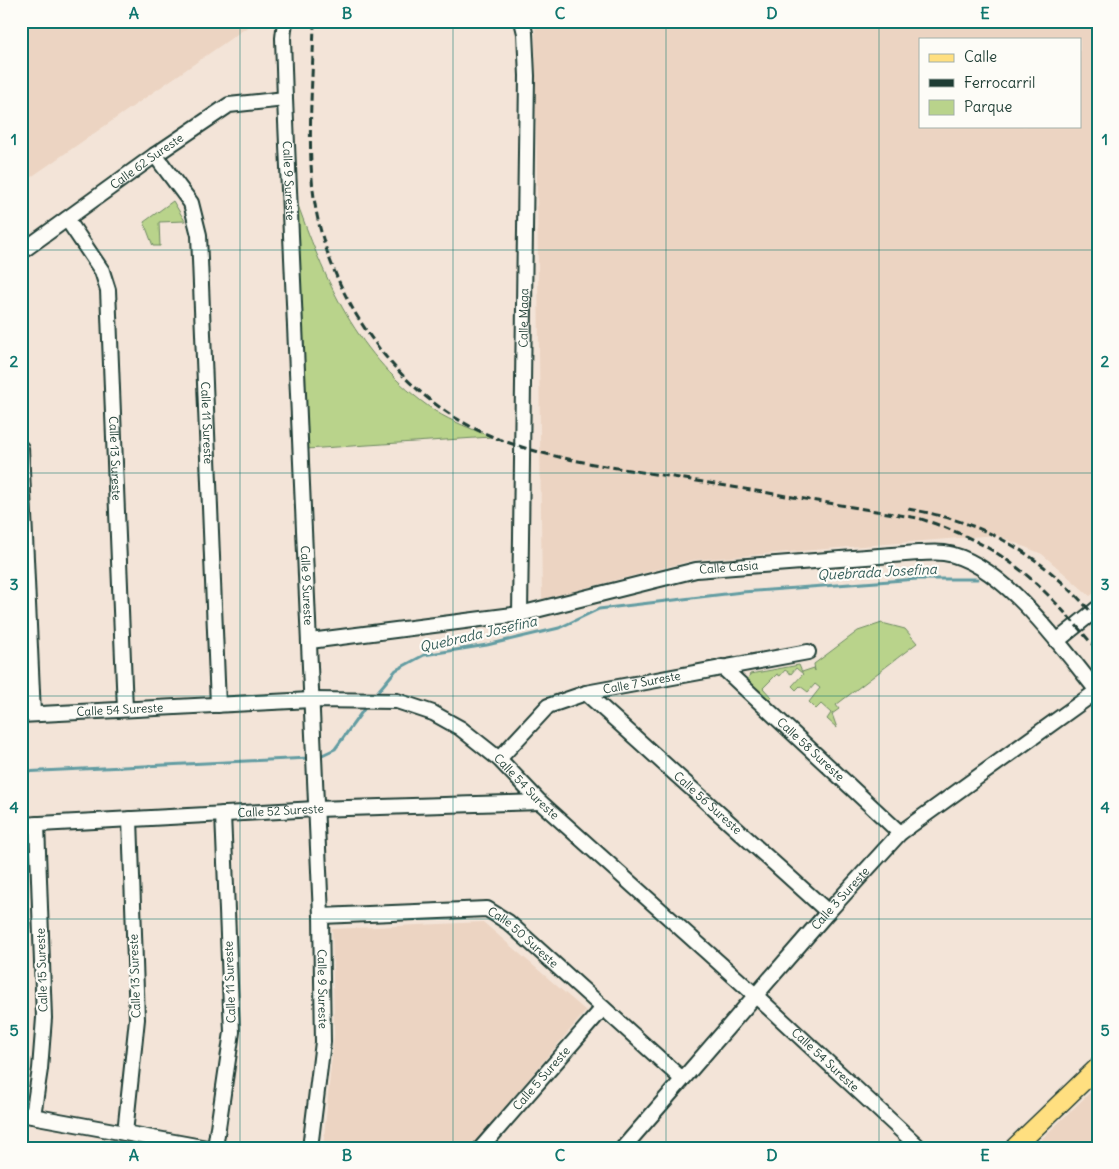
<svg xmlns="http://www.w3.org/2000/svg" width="1119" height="1169" font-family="Delius,sans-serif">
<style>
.built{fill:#ecd4c2;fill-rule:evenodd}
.green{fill:#b9d38b;stroke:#6c8860}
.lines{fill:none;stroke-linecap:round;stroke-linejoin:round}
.stream{stroke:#629ca2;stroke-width:3}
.minor-casing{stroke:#1f3d34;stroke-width:18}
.major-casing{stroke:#1f3d34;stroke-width:21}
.minor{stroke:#fdfcf7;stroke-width:14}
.major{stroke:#ffdf80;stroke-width:18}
.rail{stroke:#1f3d34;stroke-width:3;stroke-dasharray:8 4;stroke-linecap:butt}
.grid{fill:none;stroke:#0f766e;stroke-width:1;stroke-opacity:0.55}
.labels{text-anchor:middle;stroke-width:4.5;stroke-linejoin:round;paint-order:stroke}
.street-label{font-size:12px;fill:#1f3d34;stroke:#fdfcf7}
.water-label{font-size:14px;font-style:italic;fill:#355d59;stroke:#fdfcf7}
.neatline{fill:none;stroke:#0f766e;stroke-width:2}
.grid-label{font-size:16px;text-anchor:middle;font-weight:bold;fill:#0f766e}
</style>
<rect width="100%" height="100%" fill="#f3e4d8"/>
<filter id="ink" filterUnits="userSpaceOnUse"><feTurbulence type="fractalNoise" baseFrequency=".02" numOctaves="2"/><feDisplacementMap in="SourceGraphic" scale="10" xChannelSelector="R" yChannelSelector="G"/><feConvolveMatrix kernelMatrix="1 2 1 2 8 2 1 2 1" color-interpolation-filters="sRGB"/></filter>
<g filter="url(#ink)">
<path class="built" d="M 21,21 L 256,21 L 21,184 Z
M 535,21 L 1098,21 L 1098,590 L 1090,596 L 1042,554 L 996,535 L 694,560 L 542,599 ZM 920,39 L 1080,39 L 1080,126 L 920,126 Z
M 483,922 L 586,1011 L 470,1148 L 323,1148 L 334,1034 L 332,929 Z
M 1098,1085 L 1098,1148 L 1032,1148 Z"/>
<path class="green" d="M 294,194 C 325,281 356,357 435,411 C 452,422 473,429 491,437 L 306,449 Z
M 173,201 L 185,221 L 159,222 L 160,246 L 153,246 L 144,222 Z
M 882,623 L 905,629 L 917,643 L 836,705 L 839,709 L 832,714 L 837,728 L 827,719 L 831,713 L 821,704 L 816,709 L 809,702 L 820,688 L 815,684 L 808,692 L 800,686 L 796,690 L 792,686 L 803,674 L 796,668 L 791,674 L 785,670 L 780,676 L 777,674 L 763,688 L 772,698 L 768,702 L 747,681 L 750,674 L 799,665 L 802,672 L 814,668 L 815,671 L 814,664 L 858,631 Z"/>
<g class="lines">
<path class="stream" d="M 374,696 L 396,670 L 424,655 L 487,645 L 559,628 L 599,609 L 742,592 L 917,579 L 977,579
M 318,757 L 335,749 L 367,705
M 21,772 L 309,758"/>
<defs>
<g id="minor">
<path id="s1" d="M 285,21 L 283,38 L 285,99 L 321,916 L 323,1042 L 310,1148"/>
<path id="s2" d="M 155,155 L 191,203 L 199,235 L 218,705"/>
<path id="s3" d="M 67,219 L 102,271 L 108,290 L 125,709"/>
<path id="s4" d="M 21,252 L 155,155 L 229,105 L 285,99"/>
<path d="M 21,448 L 33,714"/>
<path id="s5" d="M 520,614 L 527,76 L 525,33 L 522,21"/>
<path id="s6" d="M 310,641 L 520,614 L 696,570 L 918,553 C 926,553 936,552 944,553 C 1002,561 1063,649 1098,692"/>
<path d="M 1057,641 L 1098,608"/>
<path id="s7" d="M 722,667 L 900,833"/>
<path id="s8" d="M 586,693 L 828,912"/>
<path id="s9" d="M 21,715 L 311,700 L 397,701 L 433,713 L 460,728 L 499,759 L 540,802 L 755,995 L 920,1148"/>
<path id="s10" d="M 499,759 L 548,706 L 586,693 L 808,652"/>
<path id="s11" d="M 21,825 L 316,809 L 540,802"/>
<path id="s12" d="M 321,916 L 487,909 L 508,922 L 682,1079"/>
<path d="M 21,1114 L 207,1148"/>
<path d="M 33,1116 L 40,1069 L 44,1018 L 37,824"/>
<path d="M 125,1133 L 137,1019 L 130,819"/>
<path d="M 215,1148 L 232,1032 L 223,814"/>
<path id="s13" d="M 481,1148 L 603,1008"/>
<path id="s14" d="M 623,1148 L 828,912 L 900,833 L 1097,691"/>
</g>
<path id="major" d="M 1014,1148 L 1098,1067"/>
</defs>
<use href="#minor" class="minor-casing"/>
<use href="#major" class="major-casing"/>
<use href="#minor" class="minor"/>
<use href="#major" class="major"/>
<path class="rail" d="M 314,21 C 313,84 304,164 319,224 C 341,314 404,400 491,436 C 552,461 621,468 685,479 C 763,492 840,505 918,518 C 1006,546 1040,582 1098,651
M 908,509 C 989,522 1046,558 1098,620"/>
</g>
</g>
<path class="grid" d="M 240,21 L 240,1148M 453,21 L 453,1148M 666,21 L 666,1148M 879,21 L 879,1148M 21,250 L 1098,250M 21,473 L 1098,473M 21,696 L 1098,696M 21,919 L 1098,919"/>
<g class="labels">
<g class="street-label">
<text dy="4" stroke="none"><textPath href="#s4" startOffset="155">Calle 62 Sureste</textPath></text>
<text dy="4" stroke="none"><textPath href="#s1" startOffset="160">Calle 9 Sureste</textPath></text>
<text dy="4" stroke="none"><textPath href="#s5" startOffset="296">Calle Maga</textPath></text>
<text dy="4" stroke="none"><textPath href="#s2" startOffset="281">Calle 11 Sureste</textPath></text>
<text dy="4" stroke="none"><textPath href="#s3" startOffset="251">Calle 13 Sureste</textPath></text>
<text dy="4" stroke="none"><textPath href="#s6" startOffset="426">Calle Casia</textPath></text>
<text dy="4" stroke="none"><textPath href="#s1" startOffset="565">Calle 9 Sureste</textPath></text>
<text dy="4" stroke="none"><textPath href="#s10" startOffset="169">Calle 7 Sureste</textPath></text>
<text dy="4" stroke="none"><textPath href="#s9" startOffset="99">Calle 54 Sureste</textPath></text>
<text dy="4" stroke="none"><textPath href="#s7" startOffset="121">Calle 58 Sureste</textPath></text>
<text dy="4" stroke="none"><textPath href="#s9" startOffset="534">Calle 54 Sureste</textPath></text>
<text dy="4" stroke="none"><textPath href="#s8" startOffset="164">Calle 56 Sureste</textPath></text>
<text dy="4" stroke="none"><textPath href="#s11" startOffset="260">Calle 52 Sureste</textPath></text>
<text dy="4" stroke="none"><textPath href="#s14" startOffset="331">Calle 3 Sureste</textPath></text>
<text dy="4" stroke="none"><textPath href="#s12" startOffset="212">Calle 50 Sureste</textPath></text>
<text transform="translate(42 970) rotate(-92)" y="4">Calle 15 Sureste</text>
<text transform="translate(135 976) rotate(-92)" y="4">Calle 13 Sureste</text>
<text transform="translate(230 982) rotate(-92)" y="4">Calle 11 Sureste</text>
<text dy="4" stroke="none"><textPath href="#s1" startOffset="969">Calle 9 Sureste</textPath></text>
<text dy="4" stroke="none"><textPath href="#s9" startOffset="939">Calle 54 Sureste</textPath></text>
<text dy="4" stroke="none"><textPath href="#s13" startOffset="92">Calle 5 Sureste</textPath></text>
</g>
<g class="water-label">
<text transform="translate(877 572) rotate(-3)" y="5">Quebrada Josefina</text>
<text transform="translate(478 634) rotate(-13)" y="5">Quebrada Josefina</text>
</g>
</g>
<rect width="1119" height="1169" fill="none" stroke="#fdfcf7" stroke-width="55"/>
<rect x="919" y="38" width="162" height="90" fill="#fdfcf7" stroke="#a4b0a9"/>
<rect x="929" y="54" width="25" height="8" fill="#ffdf80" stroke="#a4b0a9"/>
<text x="964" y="62" font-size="15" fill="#1f3d34">Calle</text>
<rect x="929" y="79" width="25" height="8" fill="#1f3d34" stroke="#a4b0a9"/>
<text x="964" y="88" font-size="15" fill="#1f3d34">Ferrocarril</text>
<rect x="929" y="100" width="25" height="15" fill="#b9d38b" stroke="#a4b0a9"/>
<text x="964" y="112" font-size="15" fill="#1f3d34">Parque</text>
<rect x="28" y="28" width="1064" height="1114" class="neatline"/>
<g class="grid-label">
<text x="134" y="19">A</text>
<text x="347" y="19">B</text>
<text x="560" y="19">C</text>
<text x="772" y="19">D</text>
<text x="985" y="19">E</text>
<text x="14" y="145">1</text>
<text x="1105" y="145">1</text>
<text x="14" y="367">2</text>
<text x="1105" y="367">2</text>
<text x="14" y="590">3</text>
<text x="1105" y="590">3</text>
<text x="14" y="813">4</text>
<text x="1105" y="813">4</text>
<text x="14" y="1036">5</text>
<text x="1105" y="1036">5</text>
<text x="134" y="1161">A</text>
<text x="347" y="1161">B</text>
<text x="560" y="1161">C</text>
<text x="772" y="1161">D</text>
<text x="985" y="1161">E</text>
</g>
</svg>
